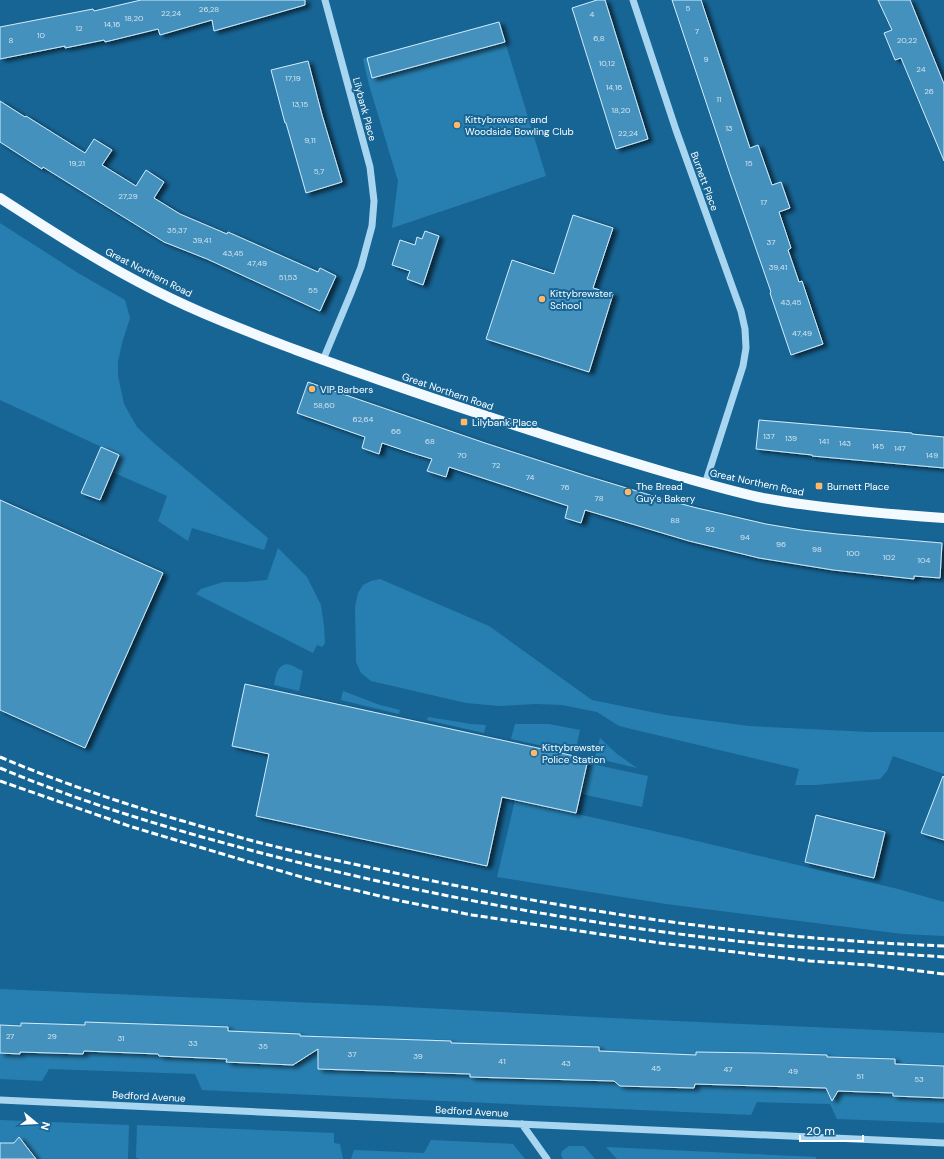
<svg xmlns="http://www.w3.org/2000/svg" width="944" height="1159" font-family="'DM Sans',sans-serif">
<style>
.green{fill:#277fb1}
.building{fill:#4491be;stroke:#cfecfc;filter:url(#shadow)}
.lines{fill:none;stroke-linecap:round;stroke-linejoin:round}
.minor{stroke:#a8d6f1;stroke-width:7}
.major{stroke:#f2f9ff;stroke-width:10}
.rail{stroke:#fff;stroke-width:3;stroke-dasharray:7 3;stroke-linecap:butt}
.poi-dot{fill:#ffb768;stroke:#176595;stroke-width:1.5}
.labels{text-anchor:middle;stroke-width:4;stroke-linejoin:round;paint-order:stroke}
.number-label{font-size:8px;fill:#d0e4ef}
.street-label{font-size:10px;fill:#fff;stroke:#176595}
.poi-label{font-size:10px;fill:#fff;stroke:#176595;text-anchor:start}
</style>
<defs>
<filter id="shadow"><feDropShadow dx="4.5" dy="2.5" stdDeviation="2" flood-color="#0009"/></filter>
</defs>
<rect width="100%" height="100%" fill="#176595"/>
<path class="green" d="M 499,22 L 546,176 L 392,228 L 398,181 L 369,85 L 363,59 Z
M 0,223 L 78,273 L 125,300 L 130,318 L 122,343 L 118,362 L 118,376 L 124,404 L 137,427 L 155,444 L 268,538 L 264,550 L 192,528 L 188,541 L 158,521 L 167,496 L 112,472 L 119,455 L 0,400 Z
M 278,548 L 307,577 L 321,605 L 324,626 L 325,643 L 322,647 L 317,645 L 313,653 L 196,594 L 201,589 L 223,582 L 244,582 L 267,580 Z
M 380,579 L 489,626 L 592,700 L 666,715 L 749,726 L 870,732 L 944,732 L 944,774 L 893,756 L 887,771 L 880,779 L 816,785 L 795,785 L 799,769 L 619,726 L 597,712 L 562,705 L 536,704 L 499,706 L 466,703 L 371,681 L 361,673 L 356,662 L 355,607 L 358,593 L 363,585 L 371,581 Z
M 286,664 L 291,665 L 303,671 L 299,691 L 274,685 C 276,676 276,667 286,664 Z
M 343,691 L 380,705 L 400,710 L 399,714 L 341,700 Z
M 428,717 L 471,724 L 486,725 L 484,733 L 427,720 Z
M 515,724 L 549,724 L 580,730 L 575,753 L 511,739 Z
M 600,738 L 617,754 L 637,768 L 595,758 Z
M 587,763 L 648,776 L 642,807 L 581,794 Z
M 515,800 L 680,837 L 898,889 L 944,902 L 944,936 L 903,934 L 666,904 L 497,877 Z
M 0,989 L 387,1006 L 611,1018 L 944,1033 L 944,1123 L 837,1119 L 830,1104 L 757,1102 L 751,1115 L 202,1090 L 195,1074 L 49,1069 L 42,1081 L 0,1079 Z
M 0,1120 L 129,1125 L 128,1159 L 0,1159 Z
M 137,1125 L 334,1133 L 334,1143 L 340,1144 L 343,1159 L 139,1159 L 138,1158 L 136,1158 Z
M 431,1140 L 513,1144 L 525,1159 L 351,1159 L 354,1150 L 424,1153 Z
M 569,1146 L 584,1146 L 595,1159 L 563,1159 L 561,1155 L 562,1151 Z
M 606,1147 L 816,1157 L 816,1159 L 617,1159 Z"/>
<path class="building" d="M 141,0 L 305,0 L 305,5 L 214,31 L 212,20 L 160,35 L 158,29 L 105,42 L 104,40 L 65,48 L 65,46 L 0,59 L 0,27 L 93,9 L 94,11 Z
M 597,0 L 605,0 L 648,139 L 616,149 L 572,8 Z
M 672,0 L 701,0 L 750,148 L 758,145 L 772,185 L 781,182 L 790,208 L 779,212 L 791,248 L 788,250 L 799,282 L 802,281 L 823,344 L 791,355 L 770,293 L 771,292 L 730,174 Z
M 878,0 L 910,0 L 944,84 L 944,161 L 901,58 L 895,60 L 884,33 L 892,30 Z
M 499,22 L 505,42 L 372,78 L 367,58 Z
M 308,61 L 322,115 L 342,182 L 306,193 L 286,123 L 285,123 L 271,70 Z
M 0,101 L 25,117 L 26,116 L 85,153 L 94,139 L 112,150 L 102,165 L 136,186 L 146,170 L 164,182 L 154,198 L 180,214 L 227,234 L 228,232 L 318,272 L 320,268 L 336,276 L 320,311 L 207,259 L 164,242 L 43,167 L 42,169 L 0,142 Z
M 573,215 L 613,228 L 593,288 L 613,294 L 589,372 L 486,339 L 512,260 L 554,274 Z
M 425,231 L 439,236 L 423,285 L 407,279 L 410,271 L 392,265 L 400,240 L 415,245 L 417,237 L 422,239 Z
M 308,382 L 485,443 L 587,476 L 663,499 L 697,508 L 766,524 L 802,530 L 837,534 L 942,543 L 940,578 L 914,576 L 914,579 L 833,570 L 759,558 L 689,541 L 585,510 L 581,523 L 565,518 L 568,506 L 449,467 L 446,477 L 427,471 L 432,459 L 409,452 L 382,443 L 379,454 L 362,448 L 365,437 L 297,413 Z
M 759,420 L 912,433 L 912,434 L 944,437 L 944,468 L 812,456 L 812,455 L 756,449 Z
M 101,447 L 119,455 L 100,500 L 81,493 Z
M 0,500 L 163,573 L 85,748 L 0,710 Z
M 245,684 L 588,759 L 576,813 L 502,797 L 487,866 L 256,816 L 269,754 L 232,746 Z
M 943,776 L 944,777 L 944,840 L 921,833 Z
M 816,815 L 885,832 L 874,878 L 805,862 Z
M 85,1022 L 228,1027 L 228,1031 L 300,1034 L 300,1036 L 451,1041 L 451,1043 L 599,1047 L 599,1051 L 696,1055 L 696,1052 L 761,1053 L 827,1055 L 827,1057 L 895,1059 L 895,1064 L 944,1066 L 944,1098 L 893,1096 L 893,1093 L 838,1091 L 832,1101 L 826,1088 L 695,1084 L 694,1088 L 620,1086 L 614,1081 L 470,1077 L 470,1074 L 318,1069 L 318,1049 L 293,1065 L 226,1062 L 227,1059 L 159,1056 L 158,1054 L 84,1051 L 83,1054 L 20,1052 L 20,1054 L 0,1053 L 0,1025 L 21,1026 L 21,1023 L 85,1025 Z
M 19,1137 L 36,1159 L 0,1159 L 0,1143 L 14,1143 Z"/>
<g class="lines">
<path class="minor" d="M 633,0 L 676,130 L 741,311 L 745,329 L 746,348 L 743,366 L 705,484
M 323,360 L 351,293 L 361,267 L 372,226 L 374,201 L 370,167 L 325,0
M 0,1100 C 315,1114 629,1130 944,1143
M 522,1124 L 547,1159"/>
<path class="major" d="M 0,198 C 51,231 102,264 156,291 C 201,314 249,332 296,350 C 367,376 439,401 511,424 C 566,442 620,459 675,475 C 704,483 734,492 763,498 C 823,509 884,514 944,518"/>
<path class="rail" d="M 0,757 C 73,788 149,812 225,833 C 275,848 326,858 377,869 C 563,910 754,939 944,946
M 0,768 C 88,805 180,832 273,856 C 425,895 580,923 736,941 C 805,949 875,952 944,957
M 0,781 L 132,827 L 236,858 L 312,880 L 401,901 L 472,915 L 660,943 L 810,961 L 870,965 L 944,974"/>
</g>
<g class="poi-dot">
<circle cx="457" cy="125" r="4"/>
<circle cx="542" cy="299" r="4"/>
<circle cx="312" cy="389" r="4"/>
<rect x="460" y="418" width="8" height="8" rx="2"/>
<rect x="815" y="482" width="8" height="8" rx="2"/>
<circle cx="628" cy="492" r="4"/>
<circle cx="534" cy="753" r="4"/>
</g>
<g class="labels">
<g class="number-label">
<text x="688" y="11">5</text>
<text x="209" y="12">26,28</text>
<text x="171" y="16">22,24</text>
<text x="592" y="17">4</text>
<text x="134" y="21">18,20</text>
<text x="112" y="27">14,16</text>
<text x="79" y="31">12</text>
<text x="697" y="34">7</text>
<text x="41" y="38">10</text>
<text x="599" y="41">6,8</text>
<text x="11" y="43">8</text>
<text x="907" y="43">20,22</text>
<text x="706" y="62">9</text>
<text x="607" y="66">10,12</text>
<text x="921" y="72">24</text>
<text x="293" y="81">17,19</text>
<text x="614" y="90">14,16</text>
<text x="929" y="94">26</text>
<text x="719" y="102">11</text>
<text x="300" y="107">13,15</text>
<text x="621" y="113">18,20</text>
<text x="729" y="131">13</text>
<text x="628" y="136">22,24</text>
<text x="310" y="143">9,11</text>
<text x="77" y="166">19,21</text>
<text x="749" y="166">15</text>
<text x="319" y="174">5,7</text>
<text x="128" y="199">27,29</text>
<text x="764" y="205">17</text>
<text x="177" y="233">35,37</text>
<text x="202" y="243">39,41</text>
<text x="771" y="245">37</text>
<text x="233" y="256">43,45</text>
<text x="257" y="266">47,49</text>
<text x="778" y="270">39,41</text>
<text x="288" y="280">51,53</text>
<text x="313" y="293">55</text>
<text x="791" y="305">43,45</text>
<text x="802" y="336">47,49</text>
<text x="324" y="408">58,60</text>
<text x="363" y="422">62,64</text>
<text x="396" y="434">66</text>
<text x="769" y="439">137</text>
<text x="791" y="441">139</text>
<text x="430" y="444">68</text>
<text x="824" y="444">141</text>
<text x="845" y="446">143</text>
<text x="878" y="449">145</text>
<text x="900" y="451">147</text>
<text x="462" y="458">70</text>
<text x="932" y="458">149</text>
<text x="496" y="468">72</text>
<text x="530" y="480">74</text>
<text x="565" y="490">76</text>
<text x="599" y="501">78</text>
<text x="675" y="523">88</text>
<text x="710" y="532">92</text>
<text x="745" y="540">94</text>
<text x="781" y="547">96</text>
<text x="817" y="552">98</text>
<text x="853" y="556">100</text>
<text x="889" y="560">102</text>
<text x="924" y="563">104</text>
<text x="10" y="1039">27</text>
<text x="52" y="1039">29</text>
<text x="121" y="1041">31</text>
<text x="193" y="1046">33</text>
<text x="263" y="1049">35</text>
<text x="352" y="1057">37</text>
<text x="418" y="1059">39</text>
<text x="502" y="1064">41</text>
<text x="566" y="1066">43</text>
<text x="656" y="1071">45</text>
<text x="728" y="1072">47</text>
<text x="793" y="1074">49</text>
<text x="860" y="1079">51</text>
<text x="919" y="1082">53</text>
</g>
<g class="street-label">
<text transform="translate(365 109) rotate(75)" y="4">Lilybank Place</text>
<text transform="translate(705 181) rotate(70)" y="4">Burnett Place</text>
<text transform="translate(149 272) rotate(27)" y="4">Great Northern Road</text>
<text transform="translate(448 391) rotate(19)" y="4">Great Northern Road</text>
<text transform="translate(757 482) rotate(12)" y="4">Great Northern Road</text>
<text transform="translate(149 1096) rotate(3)" y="4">Bedford Avenue</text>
<text transform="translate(472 1111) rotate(3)" y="4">Bedford Avenue</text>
</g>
<g class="poi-label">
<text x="465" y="123">Kittybrewster and<tspan x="465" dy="12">Woodside Bowling Club</tspan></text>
<text x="550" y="297">Kittybrewster<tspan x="550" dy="12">School</tspan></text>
<text x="320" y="393">VIP Barbers</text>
<text x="472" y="426">Lilybank Place</text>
<text x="636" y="490">The Bread<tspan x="636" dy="12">Guy's Bakery</tspan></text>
<text x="827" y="490">Burnett Place</text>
<text x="542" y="751">Kittybrewster<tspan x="542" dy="12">Police Station</tspan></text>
</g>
</g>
<g transform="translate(36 1123) rotate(108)" stroke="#176595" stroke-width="3" paint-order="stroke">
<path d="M0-3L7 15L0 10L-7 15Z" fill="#ffffff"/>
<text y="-6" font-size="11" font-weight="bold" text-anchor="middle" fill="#ffffff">N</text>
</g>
<path d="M800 1135v6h63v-6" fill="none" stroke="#ffffff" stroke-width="2"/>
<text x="806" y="1135" font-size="12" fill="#ffffff" stroke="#176595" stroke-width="3" paint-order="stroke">20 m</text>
</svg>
